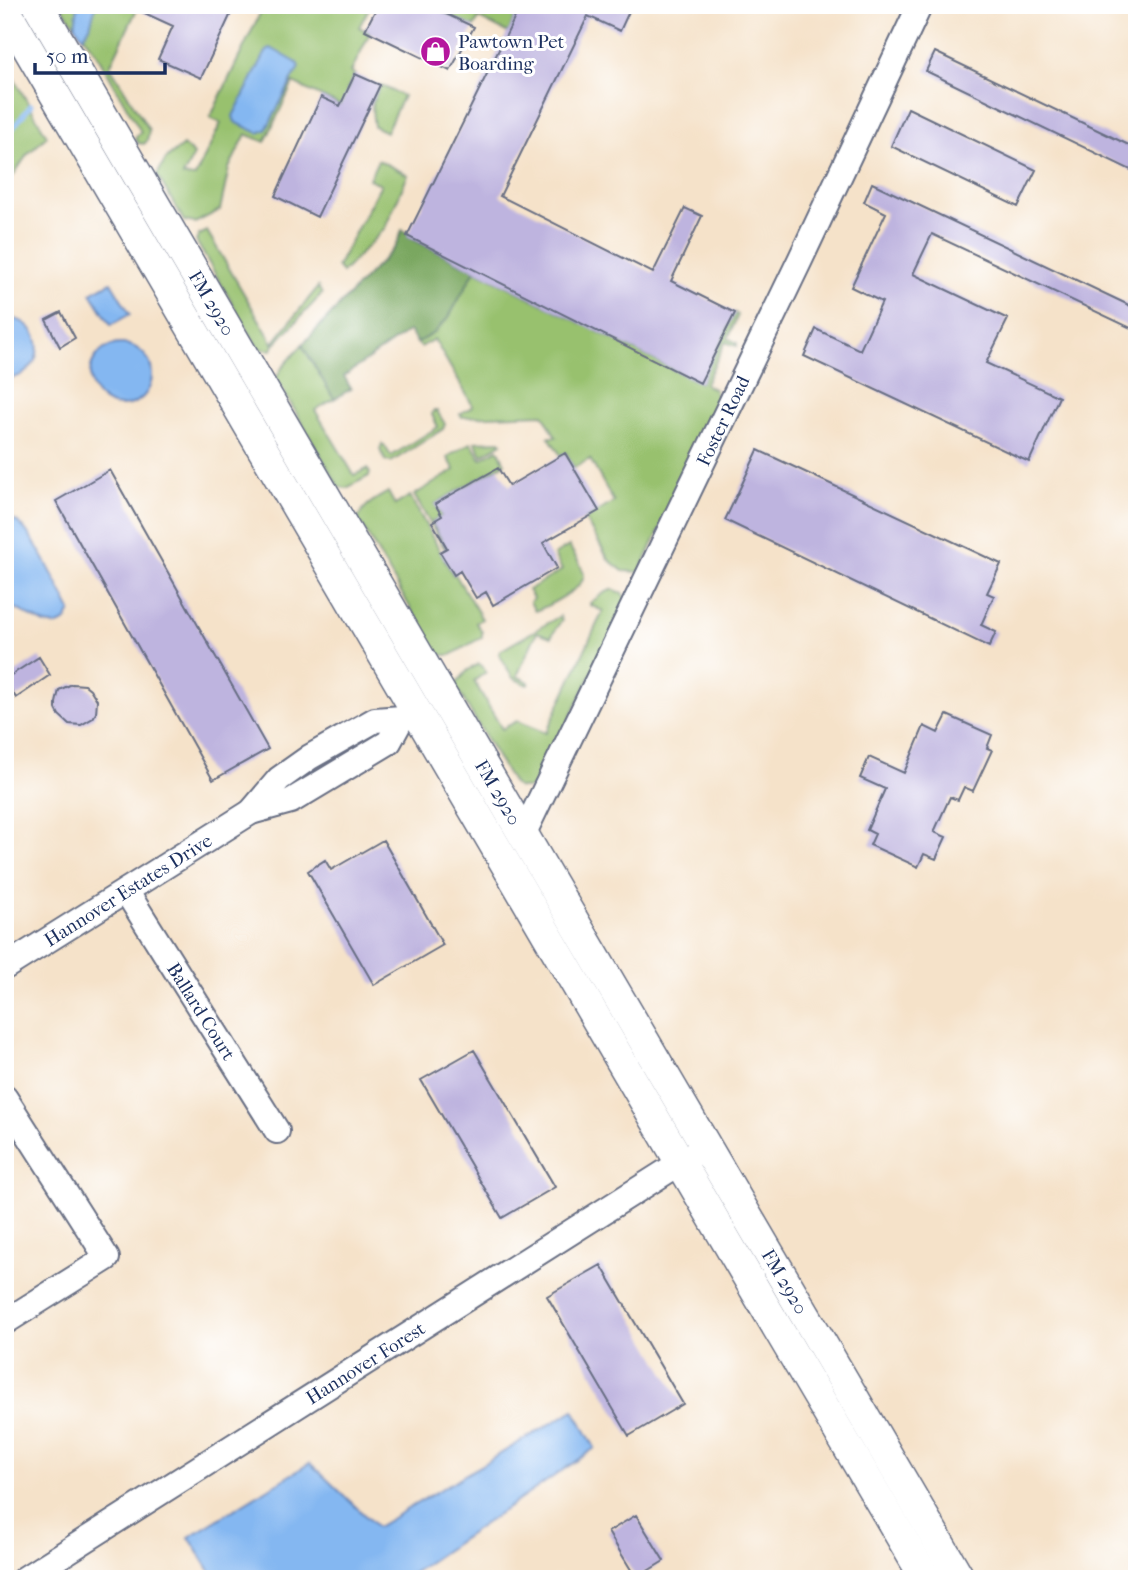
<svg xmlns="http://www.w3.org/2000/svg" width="1142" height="1584" font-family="'IM FELL French Canon',serif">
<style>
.green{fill:#98c16e;stroke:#5a7866;stroke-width:2}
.forest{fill:#7aa761;stroke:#4a6b60;stroke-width:2}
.water{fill:#84b7f1;stroke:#5073a8;stroke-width:2}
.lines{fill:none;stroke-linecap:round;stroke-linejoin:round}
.stream{stroke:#84b7f1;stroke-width:5}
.building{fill:#beb4df}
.minor-casing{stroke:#676e83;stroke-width:28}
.major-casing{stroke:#676e83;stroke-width:33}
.minor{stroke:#fff;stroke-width:24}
.major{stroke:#fff;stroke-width:30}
.labels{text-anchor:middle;stroke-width:6;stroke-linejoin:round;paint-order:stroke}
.poi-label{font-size:19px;fill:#1b2f5e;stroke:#fff;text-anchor:start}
.street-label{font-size:19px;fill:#1b2f5e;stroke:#fff}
</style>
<rect width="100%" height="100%" fill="#fff"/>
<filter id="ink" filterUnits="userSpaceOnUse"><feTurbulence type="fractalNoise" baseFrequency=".0143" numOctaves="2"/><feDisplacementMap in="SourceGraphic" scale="14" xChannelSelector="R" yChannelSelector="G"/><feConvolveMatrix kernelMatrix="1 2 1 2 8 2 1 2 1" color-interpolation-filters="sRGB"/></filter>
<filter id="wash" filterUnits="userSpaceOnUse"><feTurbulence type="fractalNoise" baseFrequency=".00686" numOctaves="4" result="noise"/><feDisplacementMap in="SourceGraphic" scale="28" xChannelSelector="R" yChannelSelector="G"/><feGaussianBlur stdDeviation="1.57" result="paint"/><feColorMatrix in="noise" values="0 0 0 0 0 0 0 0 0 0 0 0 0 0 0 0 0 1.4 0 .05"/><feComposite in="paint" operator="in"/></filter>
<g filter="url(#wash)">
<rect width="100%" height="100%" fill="#f5e2c9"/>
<path class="green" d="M 60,5 L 139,5 L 110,66 L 149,130 L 147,141 L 144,144 L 138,143 L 135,138 L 141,132 L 96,53 Z
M 264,5 L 371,5 L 359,27 L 370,33 L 351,72 L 355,74 L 347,90 L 362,116 L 293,83 L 265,142 L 246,134 L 229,168 L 220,210 L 195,223 L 184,221 L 157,175 L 166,159 L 183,145 L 194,155 L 183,176 L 195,177 L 221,123 L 210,118 Z
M 427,5 L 521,5 L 508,33 L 479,18 L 474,27 Z
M 5,63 L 47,136 L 27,155 L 5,188 Z
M 380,85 L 403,96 L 386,132 L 374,126 C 371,106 371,104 380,85 Z
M 378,160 L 408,175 L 385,228 L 342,273 L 337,267 L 381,184 L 369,179 Z
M 207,231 L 273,343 L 318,287 L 322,294 L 274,345 L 272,350 L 259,349 L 196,241 L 199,235 Z
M 475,270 L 700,383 L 735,313 L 738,315 L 728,338 L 737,343 L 737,346 L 725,342 L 705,384 L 715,390 L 715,394 L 721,398 L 640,572 L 623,571 L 609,560 L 585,519 L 614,502 L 590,459 L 574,468 L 566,453 L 561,456 L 549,437 L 556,437 L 543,414 L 462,417 L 460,414 L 473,406 L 434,339 L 421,347 L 417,343 L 435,332 L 449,317 Z
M 302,345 L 334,399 L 315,410 L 354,475 L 367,469 L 370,473 L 369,476 L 347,488 L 339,487 L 276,378 L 281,369 Z
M 433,411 L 437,411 L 445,424 L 443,429 L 391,462 L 386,461 L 380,450 L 382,444 L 384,445 L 391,456 L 438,427 L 432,415 Z
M 500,441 L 502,443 L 482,455 L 475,442 Z
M 471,443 L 481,459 L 498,449 L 505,463 L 435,504 L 442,516 L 432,522 L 447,549 L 445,549 L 414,495 L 455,470 L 448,458 L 449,456 Z
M 388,492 L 395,505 L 410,496 L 453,575 L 455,574 L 482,619 L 476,623 L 482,632 L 482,637 L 451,655 L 438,655 L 358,519 C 363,505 376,499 388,492 Z
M 569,546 C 573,554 584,567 584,576 C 583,589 546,607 535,611 L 530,602 L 533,598 L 528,590 L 562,570 L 554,555 Z
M 613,589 L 621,593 L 628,600 L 538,783 L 529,788 L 519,788 L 513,784 L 503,767 L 455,685 L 468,670 L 479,664 L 482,666 L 486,672 L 474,681 L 502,729 L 517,721 L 546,733 L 603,611 L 590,605 L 590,603 L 604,593 Z
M 560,616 L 562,619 L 551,637 L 537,632 L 517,676 L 529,682 L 529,684 L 527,685 L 513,678 L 499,654 L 500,651 Z"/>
<path class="forest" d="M 402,230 L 409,233 L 408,237 L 475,270 L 449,317 L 435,332 L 417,343 L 409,331 L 344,376 L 351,389 L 334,399 L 302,345 L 395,247 Z"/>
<path class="water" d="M 78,5 L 96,5 L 90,26 L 83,37 L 75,26 Z
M 271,48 L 297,63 L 299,67 L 266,130 L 258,133 L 235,122 L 233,116 L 266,52 Z
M 111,282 L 130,314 L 111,325 L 91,293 Z
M 5,318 C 47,317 50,376 5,379 Z
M90 375a31 31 0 1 1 62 0a31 31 0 1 1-62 0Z
M 5,518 C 8,519 13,519 16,521 C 32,529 61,592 71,611 L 65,622 L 55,626 L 45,624 L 5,603 Z
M 574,1410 L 595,1448 L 404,1579 L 215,1579 L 189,1537 L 310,1463 L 377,1527 Z"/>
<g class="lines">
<path class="stream" d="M 5,138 L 31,105"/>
</g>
<g id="blocks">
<path class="building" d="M 127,5 L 235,5 L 201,78 L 158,59 L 173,26 Z
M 378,5 L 427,5 L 474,27 L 450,71 L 365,30 Z
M 521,5 L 632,5 L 620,31 L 588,16 L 500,196 L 653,273 L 685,208 L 702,216 L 671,281 L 735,313 L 700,383 L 407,236 Z
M 935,52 L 1137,149 L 1137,173 L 926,71 Z
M 355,74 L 380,85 L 317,217 L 275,196 L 321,97 L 340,106 Z
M 908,108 L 1036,170 L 1018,207 L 891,146 Z
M 872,183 L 1137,309 L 1137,331 L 932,234 L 913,274 L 1008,319 L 986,363 L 1059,397 L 1029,462 L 804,356 L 816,329 L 860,350 L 882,302 L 851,287 L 886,213 L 864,202 Z
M 61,312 L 75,338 L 60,347 L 46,320 Z
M 758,450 L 1001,564 L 987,593 L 994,596 L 981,625 L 996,632 L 989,647 L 725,520 Z
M 565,453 L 599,511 L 543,543 L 557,568 L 493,605 L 486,592 L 476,598 L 460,571 L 454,575 L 440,552 L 447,548 L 432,522 L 442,516 L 435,504 L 498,468 L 509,486 Z
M 110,470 L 268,749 L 213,780 L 56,501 Z
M 39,657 L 50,675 L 16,698 L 5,679 Z
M 72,684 L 85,685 L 90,689 L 97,700 L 96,713 L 93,718 L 81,725 L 69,724 L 59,715 L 56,709 L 56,703 L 59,690 Z
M 947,715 L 992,735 L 987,748 L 992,750 L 973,791 L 964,787 L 958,800 L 950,797 L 934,832 L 946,837 L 936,859 L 924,854 L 918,867 L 870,845 L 875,834 L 867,830 L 885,789 L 860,778 L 869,757 L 904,773 L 924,726 L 938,733 Z
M 383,840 L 443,945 L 374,985 L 308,871 L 325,860 L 331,870 Z
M 474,1050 L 555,1187 L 502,1218 L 421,1080 Z
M 601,1265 L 683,1404 L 629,1436 L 547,1296 Z
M 636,1515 L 664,1561 L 636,1578 L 608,1532 Z"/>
</g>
</g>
<g filter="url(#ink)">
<use href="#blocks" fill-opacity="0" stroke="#676e83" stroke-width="2"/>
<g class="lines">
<defs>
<g id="minor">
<path d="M 251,812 L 291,801 L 389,742 L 402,718 L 411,710"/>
<path id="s1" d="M 523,835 L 800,260 L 920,5"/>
<path id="s2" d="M 126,891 L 277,1131"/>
<path id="s3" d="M 5,967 L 251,812 L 279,779 L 310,757 L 375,720 L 402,718"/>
<path d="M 5,1098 L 107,1258 L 5,1322"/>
<path id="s4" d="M 24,1579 L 694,1154"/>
</g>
<g id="major">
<path id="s5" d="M 38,5 L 579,930 L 960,1579"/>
<path d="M 5,9 L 757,1293 L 926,1579"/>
</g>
</defs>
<use href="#minor" class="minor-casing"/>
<use href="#major" class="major-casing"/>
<use href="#minor" class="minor"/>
<use href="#major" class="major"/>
</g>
</g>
<defs>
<symbol id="shop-disc" viewBox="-11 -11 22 22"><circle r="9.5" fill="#b5179e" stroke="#fff"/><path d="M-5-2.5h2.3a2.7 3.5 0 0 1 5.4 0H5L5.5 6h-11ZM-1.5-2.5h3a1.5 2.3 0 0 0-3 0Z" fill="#fff"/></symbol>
</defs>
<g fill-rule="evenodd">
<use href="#shop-disc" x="418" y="34" width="35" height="35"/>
</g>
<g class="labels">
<g class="poi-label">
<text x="458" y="48">Pawtown Pet<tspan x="458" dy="22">Boarding</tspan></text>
</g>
<g class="street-label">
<text dy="7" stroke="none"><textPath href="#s5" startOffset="345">FM 2920</textPath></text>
<text dy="7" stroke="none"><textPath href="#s1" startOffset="460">Foster Road</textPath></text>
<text dy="7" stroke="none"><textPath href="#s5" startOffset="912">FM 2920</textPath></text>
<text dy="7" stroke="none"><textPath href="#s3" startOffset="145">Hannover Estates Drive</textPath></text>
<text dy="7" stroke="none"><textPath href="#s2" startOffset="142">Ballard Court</textPath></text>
<text dy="7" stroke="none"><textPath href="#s5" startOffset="1479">FM 2920</textPath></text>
<text dy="7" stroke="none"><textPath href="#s4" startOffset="404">Hannover Forest</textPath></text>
</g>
</g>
<rect width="1142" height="1584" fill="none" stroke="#fff" stroke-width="28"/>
<path d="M35 63v10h130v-10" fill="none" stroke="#1b2f5e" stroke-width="3.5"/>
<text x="46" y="63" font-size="21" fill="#1b2f5e" stroke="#ffffff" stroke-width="5" paint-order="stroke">50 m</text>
</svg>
